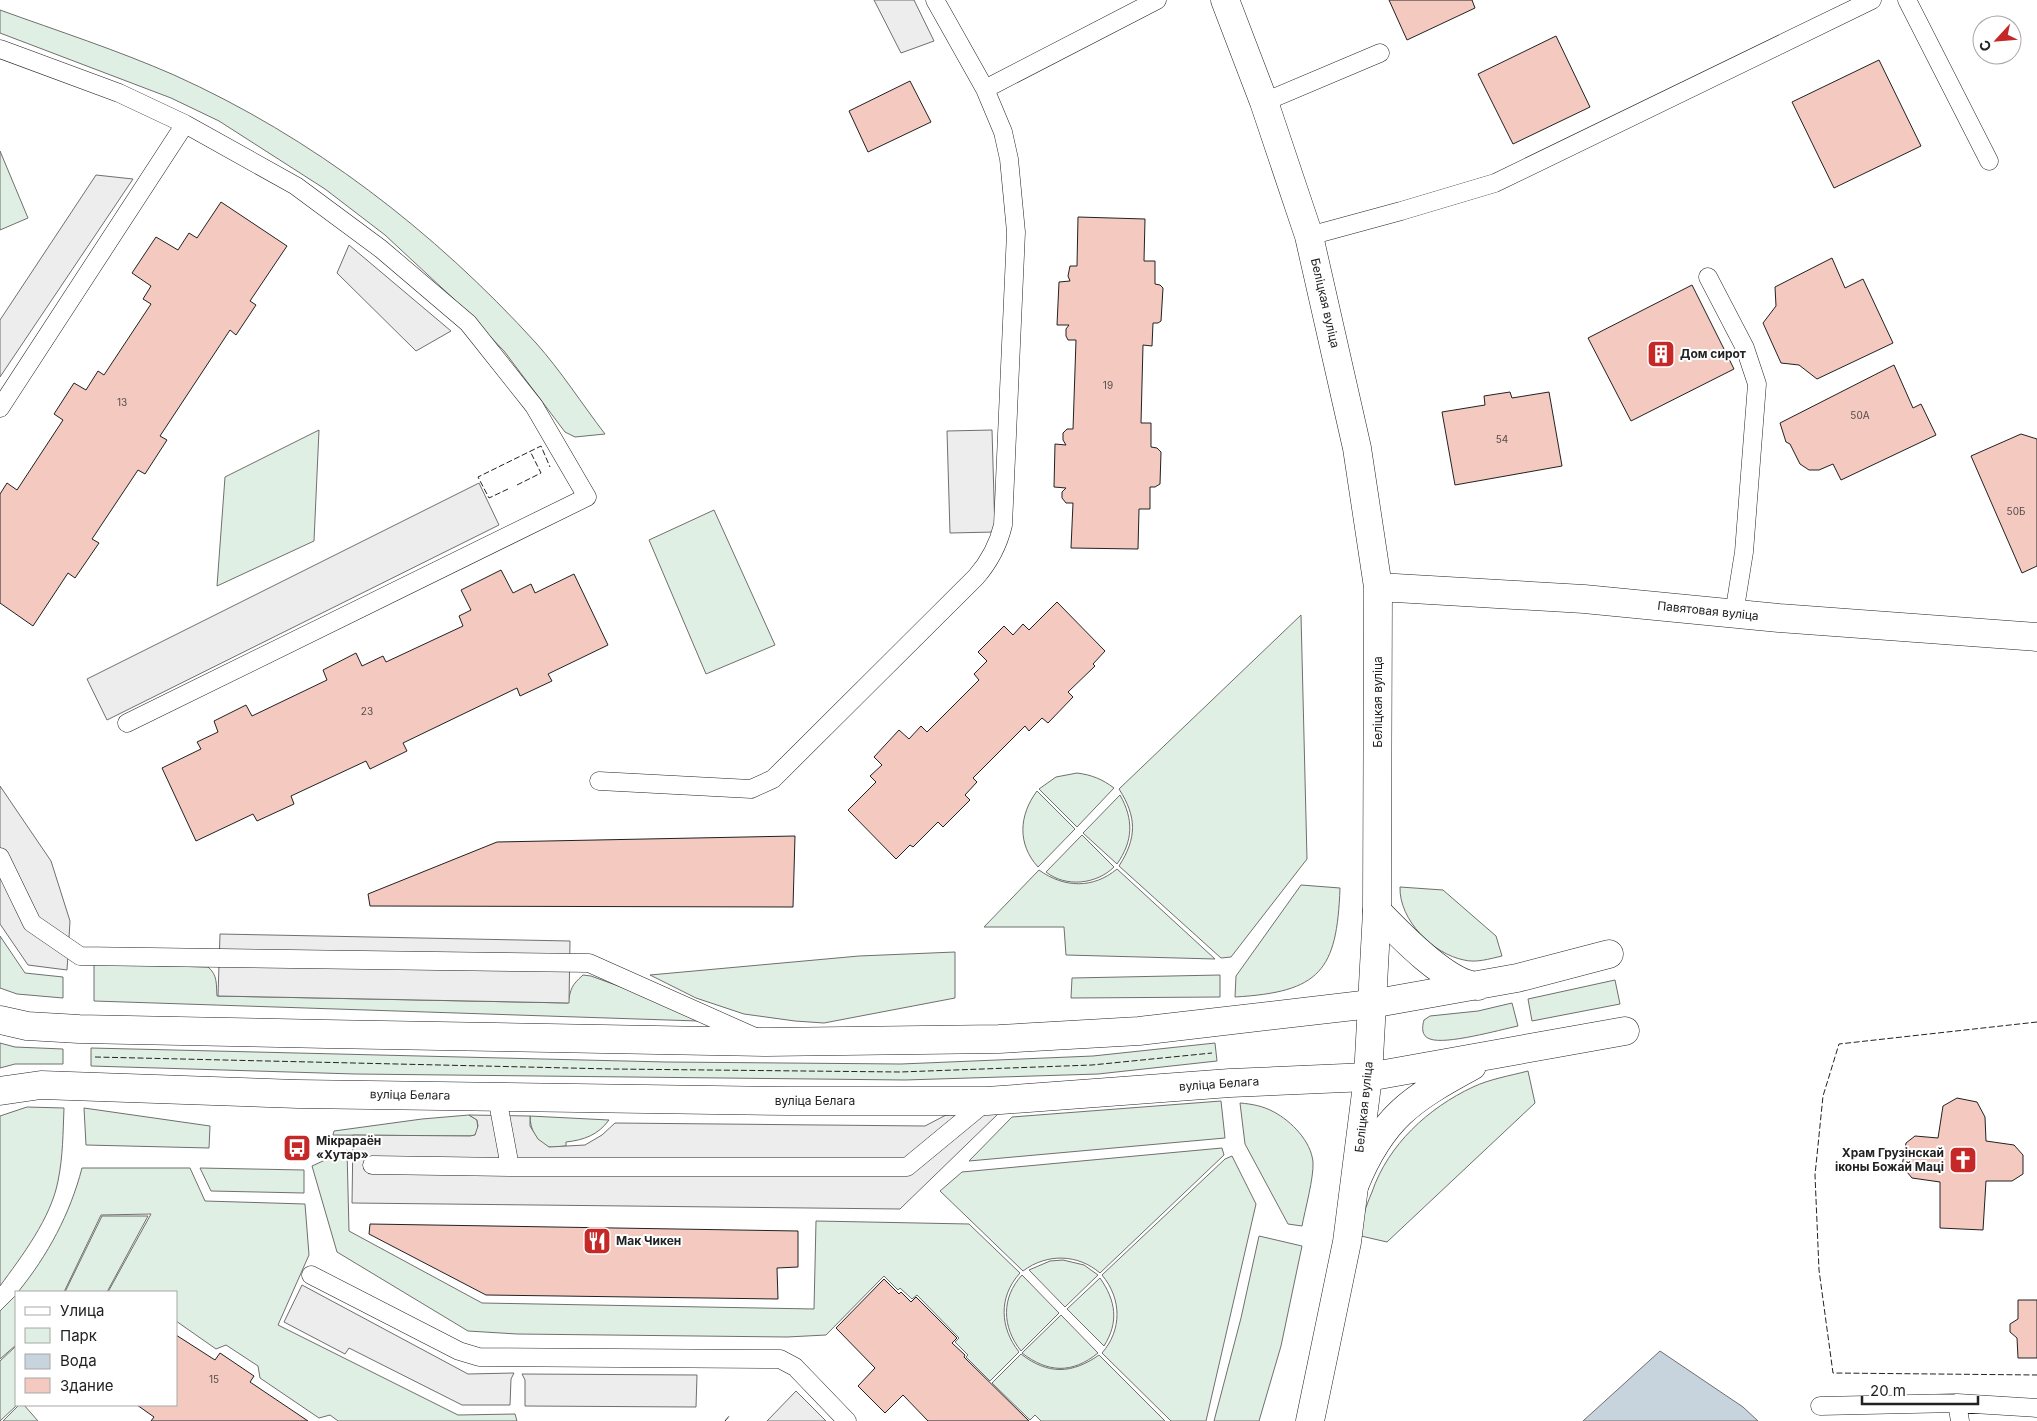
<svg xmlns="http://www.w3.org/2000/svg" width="2037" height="1421" font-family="Inter,sans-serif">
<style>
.green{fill:#e0efe3;stroke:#6f6f6f}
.parking{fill:#ededed;stroke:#6f6f6f}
.water{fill:#c7d3dd;stroke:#6f6f6f}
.building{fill:#f3c9c0;stroke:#222}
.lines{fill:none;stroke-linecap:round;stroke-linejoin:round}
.lane-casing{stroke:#222;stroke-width:19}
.street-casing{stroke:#222;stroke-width:29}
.secondary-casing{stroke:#222;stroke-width:29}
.lane{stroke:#fff;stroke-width:18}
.street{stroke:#fff;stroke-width:28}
.secondary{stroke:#fff;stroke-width:28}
.fence{stroke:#222;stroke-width:1;stroke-dasharray:6 2.5;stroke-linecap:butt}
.labels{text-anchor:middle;stroke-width:4;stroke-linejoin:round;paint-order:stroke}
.number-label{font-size:10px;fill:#564c4a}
.street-label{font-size:12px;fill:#222;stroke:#fff}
.poi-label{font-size:12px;font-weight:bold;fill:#222;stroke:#fff;text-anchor:start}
</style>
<rect width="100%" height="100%" fill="#fff"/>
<path class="green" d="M 0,10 C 58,31 117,50 174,75 C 312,137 434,231 536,343 C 561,371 582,404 605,434 L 575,437 L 565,432 L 504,351 L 456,301 L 385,235 L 325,189 L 219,121 L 171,98 L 0,33 Z
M 0,151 L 28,218 L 0,230 Z
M 319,430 L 314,541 L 217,586 L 225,477 Z
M 714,510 L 775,645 L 706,674 L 649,540 Z
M 1301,615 L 1307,859 L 1231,957 L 1221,958 L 1119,866 C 1137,838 1137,817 1119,789 Z
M 1077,773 C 1092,775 1102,779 1114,788 L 1077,827 L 1039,789 L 1056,777 Z
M 1037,791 L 1075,829 L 1038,867 C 1017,844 1019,815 1037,791 Z
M 1120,795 C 1134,820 1133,841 1117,864 L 1083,833 Z
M 1082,835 L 1114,867 C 1097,884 1066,888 1046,872 Z
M 1117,869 L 1215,959 L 1066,955 L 1064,927 L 984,927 L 1039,870 C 1064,888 1093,889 1117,869 Z
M 1301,885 L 1340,888 C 1337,971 1320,992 1235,997 L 1236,976 Z
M 1400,887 L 1443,890 L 1496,936 L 1502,956 C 1489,959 1476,963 1464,960 C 1433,954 1399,920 1400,887 Z
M 0,936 L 25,973 L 63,977 L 63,998 L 17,994 L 0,988 Z
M 955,952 L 955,998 L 824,1023 L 795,1021 L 744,1014 L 696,998 L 650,975 L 859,956 Z
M 94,964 L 208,967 C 218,975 216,985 217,996 L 568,1003 C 571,988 571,986 583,975 L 591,976 L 646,996 L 698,1021 L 94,1001 Z
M 1220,975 L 1220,997 L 1071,998 L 1072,978 Z
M 1615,980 L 1620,1004 L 1532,1021 L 1528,999 Z
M 1512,1003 L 1518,1026 C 1499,1030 1446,1045 1430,1039 C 1421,1036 1422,1027 1424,1020 L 1430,1016 L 1478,1011 Z
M 0,1043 L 15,1047 L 63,1049 L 63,1064 L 15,1064 L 0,1068 Z
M 1215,1043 L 1217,1061 L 1098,1074 L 905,1080 L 355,1074 L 91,1066 L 91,1048 L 666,1062 L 901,1064 L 1093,1056 Z
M 1528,1071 L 1535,1103 L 1387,1242 L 1361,1236 C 1361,1220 1366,1206 1372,1192 C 1388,1145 1428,1108 1473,1087 C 1490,1079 1509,1076 1528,1071 Z
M 1221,1101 L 1225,1138 L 969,1161 L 1012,1117 Z
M 1240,1103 C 1252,1104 1263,1106 1274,1112 C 1291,1121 1311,1141 1313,1162 C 1314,1177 1305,1210 1302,1226 L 1288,1224 L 1245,1144 Z
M 27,1107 L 64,1108 C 63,1132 63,1157 58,1181 C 51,1218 22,1256 0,1286 L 0,1116 Z
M 84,1108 L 210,1126 L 209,1148 L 86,1145 Z
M 469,1115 L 477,1120 L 478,1131 L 475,1135 L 470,1136 L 333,1135 L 334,1131 L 422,1119 Z
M 530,1116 L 609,1120 C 598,1135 584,1140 566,1142 L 566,1146 C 561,1146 554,1148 549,1147 C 536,1143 530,1128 530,1116 Z
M 1222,1148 L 1224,1155 L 1100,1273 C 1078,1254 1047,1253 1023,1271 L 940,1191 L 962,1172 Z
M 347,1150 L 349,1231 L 482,1303 L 814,1309 L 816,1221 L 969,1224 L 1020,1273 C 998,1297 1000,1328 1019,1352 L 990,1381 L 966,1357 L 968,1355 L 955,1342 L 959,1338 L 917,1295 L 912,1299 L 900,1288 L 898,1290 L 884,1276 L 826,1335 L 787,1337 L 517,1334 L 468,1331 L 337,1252 L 312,1166 Z
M 1232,1156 L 1256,1204 L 1206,1421 L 1171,1421 L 1102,1353 C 1122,1330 1122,1299 1102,1275 L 1225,1159 Z
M 82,1168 L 190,1168 L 205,1201 L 305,1204 L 309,1255 L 278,1325 L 458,1415 L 515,1414 L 517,1421 L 338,1421 L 330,1415 L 319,1418 L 260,1378 L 258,1366 L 226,1345 L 216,1349 L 176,1321 L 176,1292 L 108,1292 L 151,1214 L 101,1215 L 64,1292 L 18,1292 C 48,1255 70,1214 82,1168 Z
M 200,1168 L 304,1170 L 304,1193 L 211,1191 Z
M 102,1216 L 148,1216 L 107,1292 L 65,1292 Z
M 1259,1236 L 1302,1246 L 1281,1346 L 1259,1421 L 1214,1421 L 1241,1318 Z
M 1063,1260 L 1084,1265 L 1098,1275 L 1065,1307 L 1029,1270 L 1050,1261 Z
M 1022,1275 L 1059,1313 L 1021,1351 C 1002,1327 1001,1298 1022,1275 Z
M 1100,1278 C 1116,1301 1119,1322 1104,1346 L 1067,1309 Z
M 16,1295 L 16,1345 L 0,1359 L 0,1311 Z
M 1061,1315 L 1098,1353 C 1072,1374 1048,1373 1022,1353 Z
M 16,1346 L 17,1405 L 0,1421 L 0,1361 Z
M 1021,1354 C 1048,1375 1072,1374 1099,1355 L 1165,1421 L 1041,1421 L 1035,1415 L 1030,1420 L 992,1383 Z
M 19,1405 L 24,1405 L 38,1421 L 3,1421 Z"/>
<path class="parking" d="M 874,0 L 914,0 L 934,41 L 901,53 Z
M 96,175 L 133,179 L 0,377 L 0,320 Z
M 349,245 L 451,331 L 416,351 L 337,273 Z
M 992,430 L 995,532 L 950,533 L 947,431 Z
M 479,483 L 499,525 L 107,720 L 87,679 Z
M 0,786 L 51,861 L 70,921 L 67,970 L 28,965 L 0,924 Z
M 220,934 L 570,941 L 569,1003 L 218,996 Z
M 999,1113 L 900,1209 L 352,1203 L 353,1135 L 470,1136 L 475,1135 L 478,1126 L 477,1120 L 469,1115 L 530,1116 L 530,1126 L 538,1139 L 549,1147 L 585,1145 L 602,1135 L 615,1123 L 925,1126 L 946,1115 Z
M 302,1285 L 468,1374 L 514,1373 L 511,1379 L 510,1405 L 462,1405 L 349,1348 L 345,1354 L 284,1322 Z
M 522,1374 L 697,1375 L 696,1407 L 525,1406 L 525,1380 Z
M 796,1391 L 826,1421 L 767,1421 Z"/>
<path class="water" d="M 1660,1351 L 1743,1407 L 1758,1421 L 1583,1421 Z"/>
<path class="building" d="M 1389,0 L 1472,0 L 1475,8 L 1407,40 Z
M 1556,36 L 1590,107 L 1513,144 L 1478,74 Z
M 1879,60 L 1921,146 L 1834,188 L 1792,102 Z
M 910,81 L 931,122 L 868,152 L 849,111 Z
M 221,202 L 287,246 L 250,301 L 256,305 L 236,335 L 230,330 L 160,436 L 167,440 L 145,474 L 138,470 L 92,539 L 99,543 L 75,578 L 68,573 L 33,626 L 0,603 L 0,494 L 7,483 L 17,490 L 63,420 L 54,414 L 74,383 L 86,390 L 98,371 L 104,375 L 151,304 L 143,299 L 151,286 L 132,273 L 156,237 L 178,250 L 189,233 L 197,238 Z
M 1078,217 L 1145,219 L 1144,261 L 1155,261 L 1155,284 L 1160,285 L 1163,288 L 1161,321 L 1158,323 L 1153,323 L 1152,346 L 1143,345 L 1141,423 L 1151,423 L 1151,447 L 1157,448 L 1161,452 L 1160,484 L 1155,487 L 1150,487 L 1150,509 L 1139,509 L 1138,549 L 1071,548 L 1073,503 L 1066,503 L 1062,498 L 1062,492 L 1066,488 L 1054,487 L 1055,444 L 1066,445 L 1063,440 L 1063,433 L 1067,429 L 1073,429 L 1076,340 L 1068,340 L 1066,336 L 1066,329 L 1069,325 L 1057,325 L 1059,282 L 1070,281 L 1068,276 L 1070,266 L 1077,266 Z
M 1832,258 L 1845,288 L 1863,279 L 1893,343 L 1817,379 L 1799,365 L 1781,363 L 1763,323 L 1776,306 L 1775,287 Z
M 1692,285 L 1734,369 L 1631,421 L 1588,338 Z
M 1894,365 L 1913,408 L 1921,404 L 1936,435 L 1841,480 L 1833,464 L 1819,470 L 1809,470 L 1800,464 L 1790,444 L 1786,442 L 1780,423 Z
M 1510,392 L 1512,398 L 1549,392 L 1562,466 L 1455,485 L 1442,412 L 1485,405 L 1484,396 Z
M 2021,434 L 2037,439 L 2037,566 L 2022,573 L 1971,456 Z
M 501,570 L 513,593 L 531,584 L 535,593 L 574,574 L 608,645 L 548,674 L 552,681 L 520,696 L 517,688 L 403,743 L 407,751 L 370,769 L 366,761 L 291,796 L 294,804 L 257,821 L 253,814 L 196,841 L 162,768 L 201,749 L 197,742 L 218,732 L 214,721 L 246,705 L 252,716 L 327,680 L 323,670 L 356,653 L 362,666 L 383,656 L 386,662 L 463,626 L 459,616 L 471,610 L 461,590 Z
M 1057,602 L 1105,651 L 1093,664 L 1095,666 L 1068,692 L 1073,697 L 1048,723 L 1042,718 L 1029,731 L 1025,726 L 973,778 L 977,782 L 965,795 L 970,800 L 943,827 L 938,822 L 913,847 L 910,845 L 896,859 L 848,810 L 876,782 L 870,776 L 882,765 L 874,757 L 899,730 L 909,739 L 921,726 L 927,732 L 979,680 L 974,674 L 987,661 L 978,652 L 1004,626 L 1013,635 L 1023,624 L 1029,630 Z
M 795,836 L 793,907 L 370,906 L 368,894 L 497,842 Z
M 1957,1098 L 1977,1102 L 1985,1117 L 1986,1141 L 2014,1145 L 2023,1155 L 2023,1174 L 2012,1181 L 1986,1181 L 1983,1230 L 1940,1228 L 1940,1182 L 1912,1178 L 1902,1166 L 1906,1143 L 1915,1136 L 1938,1138 L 1943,1106 Z
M 370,1224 L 798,1231 L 798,1267 L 777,1268 L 778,1299 L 486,1295 L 369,1234 Z
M 884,1279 L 899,1294 L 901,1292 L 911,1302 L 916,1297 L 957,1338 L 952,1343 L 965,1355 L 964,1357 L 1029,1421 L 928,1421 L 903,1395 L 885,1413 L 858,1386 L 875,1368 L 836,1328 Z
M 2018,1300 L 2037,1300 L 2037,1358 L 2018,1358 L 2017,1338 L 2010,1332 L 2010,1324 L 2018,1319 Z
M 176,1335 L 215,1360 L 220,1353 L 254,1376 L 250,1382 L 308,1421 L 151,1421 L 154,1417 L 137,1405 L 176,1405 Z"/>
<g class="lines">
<defs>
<path id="lane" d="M 935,0 L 985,89
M 1907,0 L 1989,161
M 0,49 L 119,93 L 185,124 L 296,186 L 381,249 L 468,323 L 534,406 L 587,497 L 127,723
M 1264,102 L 1380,53
M 1309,236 L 1401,211 L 1495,183 L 1872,0
M 1708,277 L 1745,348 L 1757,384 L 1744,552 L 1734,614
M 0,408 L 185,124
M 599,781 L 751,789 L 773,779 L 976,577 C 990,561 998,546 1003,525 L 1016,232 L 1009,159 L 1003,132 L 985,89 L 1157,0
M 0,857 L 32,923 L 80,956 L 589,963 L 755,1037
M 497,1097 L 510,1167 L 907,1167 L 987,1101
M 372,1165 L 510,1167
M 311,1275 L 459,1351 L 479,1357 L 780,1359 L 795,1367 L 847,1421
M 1957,1403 L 1960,1421
M 1820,1406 L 1957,1403 L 2037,1408"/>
<path id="street" d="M 1225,0 L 1264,102 L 1309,236 L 1357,448 L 1378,587 L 1377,911 L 1368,1077 L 1347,1242 L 1310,1421
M 1378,587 L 1584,599 L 1779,618 L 2037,637"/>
<path id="secondary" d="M 1377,911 C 1398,933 1447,985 1478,986
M 0,1020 L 27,1026 L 79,1029 L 326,1034 L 767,1042 L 999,1039 L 1139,1031 L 1371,1004 L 1517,978 L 1609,954
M 0,1091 L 41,1085 L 298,1094 L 788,1101 L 987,1101 L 1230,1083 L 1368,1077 L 1625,1031
M 1355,1184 C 1382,1118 1411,1099 1472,1066"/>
</defs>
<use href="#lane" class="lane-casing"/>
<use href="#street" class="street-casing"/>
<use href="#secondary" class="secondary-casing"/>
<use href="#lane" class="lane"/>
<use href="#street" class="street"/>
<use href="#secondary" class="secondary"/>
<path class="fence" d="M 517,485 L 541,473 L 530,451
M 508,489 L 489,498 L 478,477 L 541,446 L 550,467
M 2037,1022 L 1839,1044 L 1823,1096 L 1815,1175 L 1819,1270 L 1833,1373 L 2037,1375
M 95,1057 L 612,1069 L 900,1072 L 1092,1065 L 1212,1053
M 725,1421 L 730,1415"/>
</g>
<defs>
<symbol id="building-square" viewBox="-11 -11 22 22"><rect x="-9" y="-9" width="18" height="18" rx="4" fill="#c62828" stroke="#fff"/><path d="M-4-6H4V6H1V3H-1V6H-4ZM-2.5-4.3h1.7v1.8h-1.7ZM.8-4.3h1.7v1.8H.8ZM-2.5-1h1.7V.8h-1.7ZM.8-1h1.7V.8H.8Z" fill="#fff"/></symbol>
<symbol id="bus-square" viewBox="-11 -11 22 22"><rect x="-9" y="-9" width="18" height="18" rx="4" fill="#c62828" stroke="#fff"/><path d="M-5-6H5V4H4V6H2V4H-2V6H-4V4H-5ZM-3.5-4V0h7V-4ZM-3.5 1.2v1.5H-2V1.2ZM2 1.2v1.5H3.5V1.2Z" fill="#fff"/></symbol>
<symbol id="church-square" viewBox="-11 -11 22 22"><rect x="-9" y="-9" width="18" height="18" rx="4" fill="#c62828" stroke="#fff"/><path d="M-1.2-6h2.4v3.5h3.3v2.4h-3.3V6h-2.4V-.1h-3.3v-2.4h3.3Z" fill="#fff"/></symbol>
<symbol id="restaurant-square" viewBox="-11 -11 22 22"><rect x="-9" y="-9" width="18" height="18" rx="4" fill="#c62828" stroke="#fff"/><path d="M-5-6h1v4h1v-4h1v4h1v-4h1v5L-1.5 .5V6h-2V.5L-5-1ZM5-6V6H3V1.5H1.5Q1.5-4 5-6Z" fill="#fff"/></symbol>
</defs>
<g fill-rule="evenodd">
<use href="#building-square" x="1645" y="338" width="32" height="32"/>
<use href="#bus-square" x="281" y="1132" width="32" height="32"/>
<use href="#church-square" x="1947" y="1144" width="32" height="32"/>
<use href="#restaurant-square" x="581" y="1225" width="32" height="32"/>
</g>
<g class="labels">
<g class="number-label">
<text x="1108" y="389">19</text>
<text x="122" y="406">13</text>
<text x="1860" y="419">50А</text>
<text x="1502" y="443">54</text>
<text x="2016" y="515">50Б</text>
<text x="367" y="715">23</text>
<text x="214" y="1383">15</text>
</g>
<g class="street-label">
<text transform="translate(1325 303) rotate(77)" y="4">Беліцкая вуліца</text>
<text transform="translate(1708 611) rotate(6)" y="4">Павятовая вуліца</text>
<text transform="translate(1378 702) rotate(-90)" y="4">Беліцкая вуліца</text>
<text transform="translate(1219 1084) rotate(-4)" y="4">вуліца Белага</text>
<text transform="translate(410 1095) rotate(1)" y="4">вуліца Белага</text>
<text x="815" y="1105">вуліца Белага</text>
<text transform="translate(1364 1107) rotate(-84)" y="4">Беліцкая вуліца</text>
</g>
<g class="poi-label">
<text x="1680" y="358">Дом сирот</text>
<text x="316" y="1145">Мікрараён<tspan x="316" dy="14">«Хутар»</tspan></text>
<text x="1944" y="1157" text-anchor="end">Храм Грузінскай<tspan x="1944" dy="14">іконы Божай Маці</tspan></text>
<text x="616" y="1245">Мак Чикен</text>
</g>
</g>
<rect x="15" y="1291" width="162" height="115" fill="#ffffff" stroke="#a7a7a7"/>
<rect x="25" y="1307" width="25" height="8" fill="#ffffff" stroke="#a7a7a7"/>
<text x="60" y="1316" font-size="15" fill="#222222">Улица</text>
<rect x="25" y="1328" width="25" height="15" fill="#e0efe3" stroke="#a7a7a7"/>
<text x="60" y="1341" font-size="15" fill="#222222">Парк</text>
<rect x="25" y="1354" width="25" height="15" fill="#c7d3dd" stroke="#a7a7a7"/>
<text x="60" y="1366" font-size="15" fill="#222222">Вода</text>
<rect x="25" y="1378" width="25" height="15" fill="#f3c9c0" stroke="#a7a7a7"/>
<text x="60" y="1391" font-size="15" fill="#222222">Здание</text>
<g transform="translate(1997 40) rotate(244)"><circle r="24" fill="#ffffff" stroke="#a7a7a7"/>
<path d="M0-4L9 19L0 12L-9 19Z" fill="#c62828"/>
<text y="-8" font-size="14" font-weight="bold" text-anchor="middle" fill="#222222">С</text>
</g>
<path d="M1862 1396v8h116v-8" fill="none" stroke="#222222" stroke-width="2.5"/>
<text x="1870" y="1396" font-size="15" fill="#222222" stroke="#ffffff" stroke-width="4" paint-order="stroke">20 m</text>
</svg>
